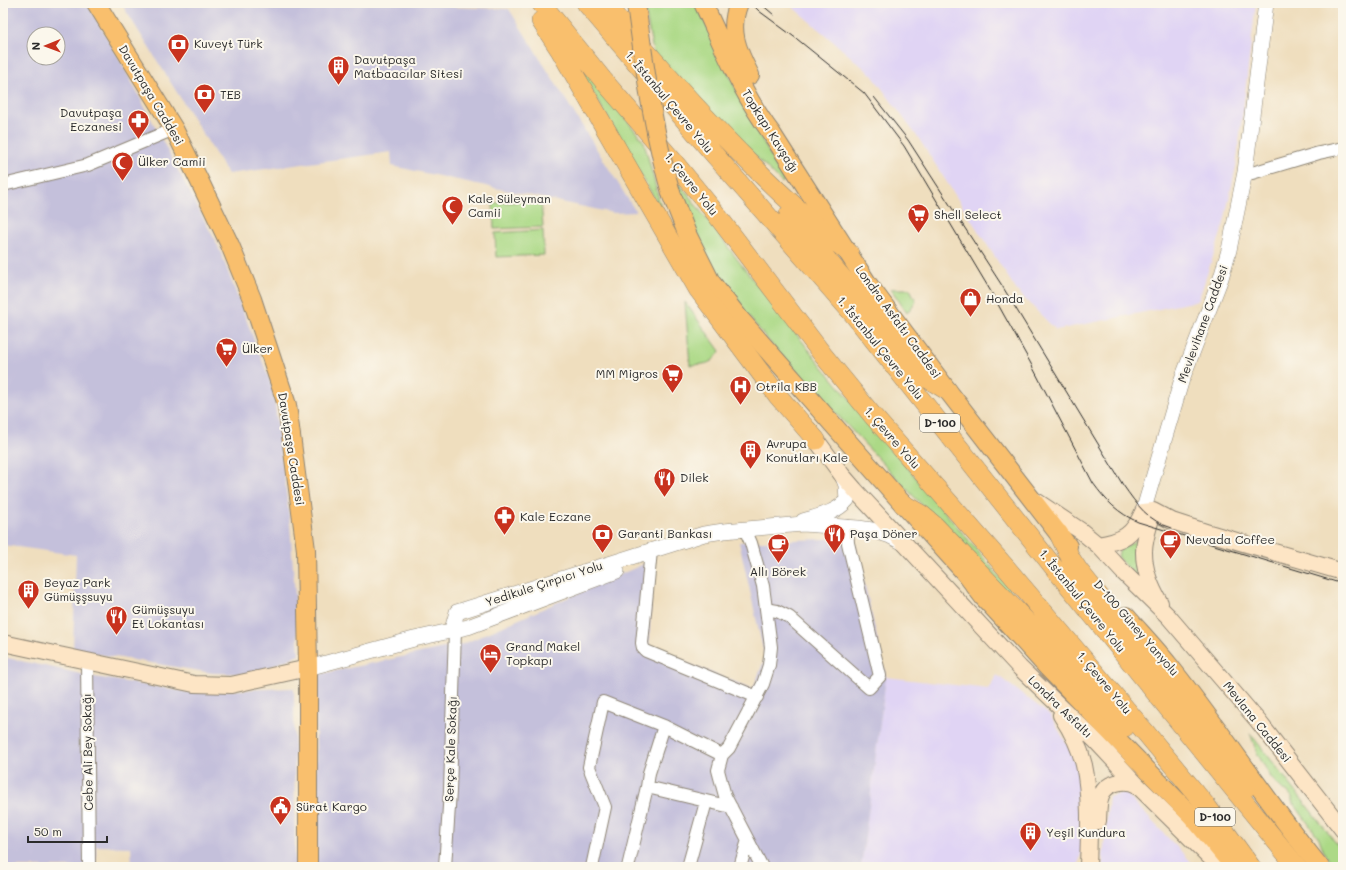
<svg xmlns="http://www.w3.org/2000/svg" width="1346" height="870" font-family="Mali,sans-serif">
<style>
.built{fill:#e0d4f4}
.industrial{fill:#c4c0db;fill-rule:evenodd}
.green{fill:#acd986;stroke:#6c8258}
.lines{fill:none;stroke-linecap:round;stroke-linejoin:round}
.minor-casing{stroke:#8d8474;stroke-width:14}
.tertiary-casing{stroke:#8d8474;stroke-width:16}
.secondary-casing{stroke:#8d8474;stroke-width:18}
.primary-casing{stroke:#8d8474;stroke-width:20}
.trunk-casing{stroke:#8d8474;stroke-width:20}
.minor{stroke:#fff;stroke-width:12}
.tertiary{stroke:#fff;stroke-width:15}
.secondary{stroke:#fde5c5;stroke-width:16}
.primary{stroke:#f9bf6d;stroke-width:18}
.trunk{stroke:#f9bf6d;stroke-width:19}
.tram{stroke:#2b2b2b;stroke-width:1}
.primary-bridge-casing{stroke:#8d8474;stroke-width:20;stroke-linecap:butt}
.primary-bridge{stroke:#f9bf6d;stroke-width:18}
.labels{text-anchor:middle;stroke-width:4;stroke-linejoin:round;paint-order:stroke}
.shield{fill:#fbf7ec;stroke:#696865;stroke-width:1}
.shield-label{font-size:11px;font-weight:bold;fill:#2b2b2b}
.poi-label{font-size:12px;fill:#2b2b2b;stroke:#fbf7ec;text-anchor:start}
.street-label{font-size:12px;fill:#2b2b2b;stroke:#fbf7ec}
</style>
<rect width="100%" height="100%" fill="#fbf7ec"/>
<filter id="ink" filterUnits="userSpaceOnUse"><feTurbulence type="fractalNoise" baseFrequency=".025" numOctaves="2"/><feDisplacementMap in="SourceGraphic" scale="8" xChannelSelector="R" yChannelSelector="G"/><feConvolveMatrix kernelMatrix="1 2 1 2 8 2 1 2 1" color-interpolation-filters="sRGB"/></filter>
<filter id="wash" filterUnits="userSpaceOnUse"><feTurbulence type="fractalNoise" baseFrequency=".012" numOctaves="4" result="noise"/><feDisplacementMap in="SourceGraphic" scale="16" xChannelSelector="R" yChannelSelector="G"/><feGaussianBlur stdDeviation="0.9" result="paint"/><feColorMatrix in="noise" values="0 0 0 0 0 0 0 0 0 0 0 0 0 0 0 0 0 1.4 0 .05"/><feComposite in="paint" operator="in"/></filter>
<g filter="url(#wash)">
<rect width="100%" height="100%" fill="#efdebe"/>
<path class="built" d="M 788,3 L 1256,3 L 1236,166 L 1223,227 L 1198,301 L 1056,330 L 1017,291 L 919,139 L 872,75 Z
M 997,675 L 1050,715 L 1078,763 L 1084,838 L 1078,867 L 861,867 L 886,677 L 988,689 Z
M 1125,793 L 1196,867 L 1102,867 L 1109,797 Z"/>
<path class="industrial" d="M 3,3 L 87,3 L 120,60 L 218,246 L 273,389 L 290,523 L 299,655 L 252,674 L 212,673 L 73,650 L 76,555 L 3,545 ZM 34,34 L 58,34 L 58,58 L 34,58 Z
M 121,3 L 450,3 L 453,7 L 509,9 L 636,212 L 613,213 L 392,166 L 391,152 L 228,174 Z
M 854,538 L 886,677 L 861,867 L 316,867 L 316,675 L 463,644 L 653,560 L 649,648 L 753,689 L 765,658 L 739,542 Z
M 3,657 L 95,677 L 188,692 L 294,688 L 295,867 L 132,867 L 131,847 L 96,846 L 96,867 L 3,867 Z"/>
<path class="green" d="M 644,3 L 696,3 L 740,98 L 784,181 L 782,183 L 653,52 Z
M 560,36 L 644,142 L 662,211 Z
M 676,179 L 747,272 L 821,365 L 1067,657 L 934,518 L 772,345 L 728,291 L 701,250 Z
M 541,201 L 543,227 L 494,229 L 493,203 Z
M 543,230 L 544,255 L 496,257 L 495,233 Z
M 891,289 L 910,289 L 916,301 L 907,313 Z
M 685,302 L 720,351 C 712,365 705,364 690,365 Z
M 1138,539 L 1146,586 L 1118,558 L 1119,551 Z
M 1250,733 L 1343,852 L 1343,867 L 1336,867 L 1325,855 L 1319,838 L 1292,801 L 1292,797 L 1287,791 L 1283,790 L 1272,779 L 1257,753 Z"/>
</g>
<g filter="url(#ink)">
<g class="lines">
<defs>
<path id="minor" d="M 1252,173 L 1319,153 L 1343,148
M 3,185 L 88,165 L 174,129
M 745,529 L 751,543 L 763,586 L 771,647 L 769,665 L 763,684 L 729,748 L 722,755 L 718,770 L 722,785 L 725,796 L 762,867
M 651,551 L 642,643 L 643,648 L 646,651 L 757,697
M 766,609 L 777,611 L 789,617 L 869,688 L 880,676 L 848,543 L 847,526
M 87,660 L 89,867
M 664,726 L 649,773 L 647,787 L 731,807
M 445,867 L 450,791 L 455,630
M 592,867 L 605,807 L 589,767 L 603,702 L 664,726 L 722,755
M 628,867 L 647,787
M 688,867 L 706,802
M 740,867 L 748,840"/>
<path id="tertiary" d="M 1143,512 L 1182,379 L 1221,278 L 1229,250 L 1245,172 L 1266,3
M 803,521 C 819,516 836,513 847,500 L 846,485 L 842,475
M 455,630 L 453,626 L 457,612 L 704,534 L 724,531 L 803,524 L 858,528 L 872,530 L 890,536 L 904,543
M 308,668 L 414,639 L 468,627 L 617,571"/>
<path id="secondary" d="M 809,430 L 842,475 L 855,490 L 1020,668 L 1096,741 L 1137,785 L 1220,867
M 1036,501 L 1081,531 L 1098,545 L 1123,572 L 1168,616 L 1258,721 L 1343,830
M 1153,511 C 1150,524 1144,538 1144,552 C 1144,570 1151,588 1160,603
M 1098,545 C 1123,541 1133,535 1143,512 L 1153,511 L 1172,521 L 1209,533 L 1343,572
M 3,643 L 194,684 L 231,685 L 308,668
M 1061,715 C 1071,730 1080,748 1084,765 C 1091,798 1089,834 1088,867
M 1098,821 C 1099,805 1097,788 1116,783 C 1123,781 1130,781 1137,785"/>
<path id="primary" d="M 96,3 L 174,129 L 199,180 L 230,245 L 252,299 L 287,405 L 306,550 L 308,668 L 308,867
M 703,3 C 724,48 742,94 772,134 L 868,284 L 948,391 L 1068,546
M 739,3 C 728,30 737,50 750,75
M 672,196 L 688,236 L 711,282 L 740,319 L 903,504 L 966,574 L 984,598 L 1009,625 L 1047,667 L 1192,816 L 1234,867
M 1126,616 C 1140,632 1155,648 1168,664 C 1221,730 1266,801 1320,867"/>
<path id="trunk" d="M 541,3 L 603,80 L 673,161 L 713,210 L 823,355 L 873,416 L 1008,570 L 1146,733 L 1208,808 L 1251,867
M 586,3 L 706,145 L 854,315 L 1056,570 L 1297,867
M 604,3 C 652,59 701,115 754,167 C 784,198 816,225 849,253
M 541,21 L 560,50 L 698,289 L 778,396 L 816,440
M 789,214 L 925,377 L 948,391
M 903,504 L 922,515 L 935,526 L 1049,645 L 1125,727
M 1059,534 L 1071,559 L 1079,571 L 1190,710 L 1246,788"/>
</defs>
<use href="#minor" class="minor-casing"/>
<use href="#tertiary" class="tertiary-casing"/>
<use href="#secondary" class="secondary-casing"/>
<use href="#primary" class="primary-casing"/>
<use href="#trunk" class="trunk-casing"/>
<use href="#minor" class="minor"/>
<use href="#tertiary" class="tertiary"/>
<use href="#secondary" class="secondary"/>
<use href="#primary" class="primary"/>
<use href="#trunk" class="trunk"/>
<path class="tram" d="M 751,3 L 759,11 L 797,39 L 864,93 L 904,146 L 990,290 L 1030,362 L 1093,483 C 1106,501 1118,513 1138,522 L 1343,584
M 760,3 L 774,15
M 874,97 L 908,140 L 1001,284 L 1123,485 C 1137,505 1148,521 1172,528"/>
<defs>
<path id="primary-bridge" d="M 636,4 C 645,68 653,134 672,196"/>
</defs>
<use href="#primary-bridge" class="primary-bridge-casing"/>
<use href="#primary-bridge" class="primary-bridge"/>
</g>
</g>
<defs>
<symbol id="bank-pin" viewBox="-11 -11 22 30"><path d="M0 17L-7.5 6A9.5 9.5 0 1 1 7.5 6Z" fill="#c8321e" stroke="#fbf7ec"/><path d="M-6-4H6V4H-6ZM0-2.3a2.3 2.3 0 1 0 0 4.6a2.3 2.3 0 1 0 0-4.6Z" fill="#fff"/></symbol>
<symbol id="building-pin" viewBox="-11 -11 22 30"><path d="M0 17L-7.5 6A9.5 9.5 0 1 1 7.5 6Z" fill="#c8321e" stroke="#fbf7ec"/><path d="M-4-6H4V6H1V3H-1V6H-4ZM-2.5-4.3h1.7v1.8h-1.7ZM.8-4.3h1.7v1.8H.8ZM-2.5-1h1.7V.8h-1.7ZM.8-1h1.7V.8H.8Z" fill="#fff"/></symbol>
<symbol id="pharmacy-pin" viewBox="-11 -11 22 30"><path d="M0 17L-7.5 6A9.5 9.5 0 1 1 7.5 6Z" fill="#c8321e" stroke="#fbf7ec"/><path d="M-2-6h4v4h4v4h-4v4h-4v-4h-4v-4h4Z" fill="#fff"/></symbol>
<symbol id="mosque-pin" viewBox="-11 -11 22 30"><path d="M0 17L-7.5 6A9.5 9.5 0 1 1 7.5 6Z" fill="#c8321e" stroke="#fbf7ec"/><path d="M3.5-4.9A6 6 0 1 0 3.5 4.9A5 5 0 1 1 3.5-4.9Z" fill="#fff"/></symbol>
<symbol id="supermarket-pin" viewBox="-11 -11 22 30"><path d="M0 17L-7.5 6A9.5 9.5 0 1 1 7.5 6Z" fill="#c8321e" stroke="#fbf7ec"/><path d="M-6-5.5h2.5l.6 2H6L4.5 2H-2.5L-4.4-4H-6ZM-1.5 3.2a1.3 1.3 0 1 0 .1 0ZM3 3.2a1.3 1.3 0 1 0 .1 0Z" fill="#fff"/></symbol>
<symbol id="shop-pin" viewBox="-11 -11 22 30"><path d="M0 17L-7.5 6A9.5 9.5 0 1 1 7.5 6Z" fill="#c8321e" stroke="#fbf7ec"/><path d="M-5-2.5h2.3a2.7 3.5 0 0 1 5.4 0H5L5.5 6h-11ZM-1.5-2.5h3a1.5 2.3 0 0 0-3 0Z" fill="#fff"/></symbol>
<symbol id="hospital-pin" viewBox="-11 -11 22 30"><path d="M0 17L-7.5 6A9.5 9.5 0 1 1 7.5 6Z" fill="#c8321e" stroke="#fbf7ec"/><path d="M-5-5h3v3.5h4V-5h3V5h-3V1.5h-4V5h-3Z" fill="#fff"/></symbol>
<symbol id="restaurant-pin" viewBox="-11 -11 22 30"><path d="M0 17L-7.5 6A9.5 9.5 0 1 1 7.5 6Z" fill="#c8321e" stroke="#fbf7ec"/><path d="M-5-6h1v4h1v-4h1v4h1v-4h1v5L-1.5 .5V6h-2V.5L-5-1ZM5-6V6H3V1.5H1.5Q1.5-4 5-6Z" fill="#fff"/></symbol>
<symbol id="cafe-pin" viewBox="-11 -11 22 30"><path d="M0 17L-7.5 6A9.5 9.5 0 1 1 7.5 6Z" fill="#c8321e" stroke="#fbf7ec"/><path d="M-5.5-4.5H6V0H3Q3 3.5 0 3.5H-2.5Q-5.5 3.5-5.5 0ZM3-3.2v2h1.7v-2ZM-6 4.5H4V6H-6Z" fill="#fff"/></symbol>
<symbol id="hotel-pin" viewBox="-11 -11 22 30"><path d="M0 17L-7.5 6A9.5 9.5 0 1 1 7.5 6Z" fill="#c8321e" stroke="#fbf7ec"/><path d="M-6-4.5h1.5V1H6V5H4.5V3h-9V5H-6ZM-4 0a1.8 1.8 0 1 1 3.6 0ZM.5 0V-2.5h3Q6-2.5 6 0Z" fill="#fff"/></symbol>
<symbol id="civic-pin" viewBox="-11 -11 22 30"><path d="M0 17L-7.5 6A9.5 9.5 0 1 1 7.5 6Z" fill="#c8321e" stroke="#fbf7ec"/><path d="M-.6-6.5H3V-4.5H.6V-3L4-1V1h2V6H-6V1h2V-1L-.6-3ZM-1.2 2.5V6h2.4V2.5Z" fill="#fff"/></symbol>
</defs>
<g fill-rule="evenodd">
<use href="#bank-pin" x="166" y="32" width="25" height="34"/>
<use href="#building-pin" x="326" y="54" width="25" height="34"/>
<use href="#bank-pin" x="192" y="82" width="25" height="34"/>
<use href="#pharmacy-pin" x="126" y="108" width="25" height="34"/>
<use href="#mosque-pin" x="110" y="150" width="25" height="34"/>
<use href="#mosque-pin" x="440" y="194" width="25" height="34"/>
<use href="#supermarket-pin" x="906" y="202" width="25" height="34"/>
<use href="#shop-pin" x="958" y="286" width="25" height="34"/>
<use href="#supermarket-pin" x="214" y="336" width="25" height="34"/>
<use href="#supermarket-pin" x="660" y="362" width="25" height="34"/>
<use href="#hospital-pin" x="728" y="374" width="25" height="34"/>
<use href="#building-pin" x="738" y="438" width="25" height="34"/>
<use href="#restaurant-pin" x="652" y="466" width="25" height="34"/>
<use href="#pharmacy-pin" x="492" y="504" width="25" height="34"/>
<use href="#bank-pin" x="590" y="522" width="25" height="34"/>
<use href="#restaurant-pin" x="822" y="522" width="25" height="34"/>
<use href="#cafe-pin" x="1158" y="528" width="25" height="34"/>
<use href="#cafe-pin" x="766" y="532" width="25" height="34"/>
<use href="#building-pin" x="16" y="578" width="25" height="34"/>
<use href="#restaurant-pin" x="104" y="604" width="25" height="34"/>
<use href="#hotel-pin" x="478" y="642" width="25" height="34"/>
<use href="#civic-pin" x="268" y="794" width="25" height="34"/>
<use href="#building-pin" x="1018" y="820" width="25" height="34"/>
</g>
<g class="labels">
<g class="shield">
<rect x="920" y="414" width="40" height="18" rx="3"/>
<rect x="1195" y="808" width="40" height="18" rx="3"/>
</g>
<g class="shield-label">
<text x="940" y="427">D-100</text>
<text x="1215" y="821">D-100</text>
</g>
<g class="poi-label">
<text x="194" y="48">Kuveyt Türk</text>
<text x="354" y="64">Davutpaşa<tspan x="354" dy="14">Matbaacılar Sitesi</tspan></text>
<text x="220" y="99">TEB</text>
<text x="122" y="117" text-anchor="end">Davutpaşa<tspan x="122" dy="14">Eczanesi</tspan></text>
<text x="138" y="166">Ülker Camii</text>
<text x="468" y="203">Kale Süleyman<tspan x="468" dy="14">Camii</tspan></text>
<text x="934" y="219">Shell Select</text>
<text x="986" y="303">Honda</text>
<text x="242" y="353">Ülker</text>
<text x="658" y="378" text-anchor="end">MM Migros</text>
<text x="756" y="391">Otrila KBB</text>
<text x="766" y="448">Avrupa<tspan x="766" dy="14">Konutları Kale</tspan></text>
<text x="680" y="482">Dilek</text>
<text x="520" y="521">Kale Eczane</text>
<text x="618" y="538">Garanti Bankası</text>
<text x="850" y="538">Paşa Döner</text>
<text x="1186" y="544">Nevada Coffee</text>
<text x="778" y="576" text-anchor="middle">Allı Börek</text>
<text x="44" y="587">Beyaz Park<tspan x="44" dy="14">Gümüşşsuyu</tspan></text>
<text x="132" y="614">Gümüşsuyu<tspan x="132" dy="14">Et Lokantası</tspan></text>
<text x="506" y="651">Grand Makel<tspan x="506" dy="14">Topkapı</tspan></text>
<text x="296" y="811">Sürat Kargo</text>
<text x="1046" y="837">Yeşil Kundura</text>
</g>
<g class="street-label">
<text transform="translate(151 95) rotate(59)" y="4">Davutpaşa Caddesi</text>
<text transform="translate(669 102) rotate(50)" y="4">1. İstanbul Çevre Yolu</text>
<text transform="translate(770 131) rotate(58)" y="4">Topkapı Kavşağı</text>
<text transform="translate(691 184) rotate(51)" y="4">1. Çevre Yolu</text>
<text transform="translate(898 322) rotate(54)" y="4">Londra Asfaltı Caddesi</text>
<text transform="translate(1203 324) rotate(-70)" y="4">Mevlevihane Caddesi</text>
<text transform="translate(880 348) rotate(51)" y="4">1. İstanbul Çevre Yolu</text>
<text transform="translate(892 438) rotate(49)" y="4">1. Çevre Yolu</text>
<text transform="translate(291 449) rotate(81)" y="4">Davutpaşa Caddesi</text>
<text transform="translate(544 584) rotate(-18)" y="4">Yedikule Çırpıcı Yolu</text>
<text transform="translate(1082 601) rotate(51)" y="4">1. İstanbul Çevre Yolu</text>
<text transform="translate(1136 628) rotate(49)" y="4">D-100 Güney Yanyolu</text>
<text transform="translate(1104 683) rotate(50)" y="4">1. Çevre Yolu</text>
<text transform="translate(1060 707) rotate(44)" y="4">Londra Asfaltı</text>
<text transform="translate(1257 722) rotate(51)" y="4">Mevlana Caddesi</text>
<text transform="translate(451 749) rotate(-88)" y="4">Serçe Kale Sokağı</text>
<text transform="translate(88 752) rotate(-91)" y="4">Cebe Ali Bey Sokağı</text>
</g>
</g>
<rect width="1346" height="870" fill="none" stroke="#fbf7ec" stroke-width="16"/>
<g transform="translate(46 46) rotate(269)"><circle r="19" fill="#fbf7ec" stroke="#a8a59f"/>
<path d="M0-3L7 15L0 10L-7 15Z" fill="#c8321e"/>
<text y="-6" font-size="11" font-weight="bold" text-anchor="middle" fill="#2b2b2b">N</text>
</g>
<path d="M28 836v6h79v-6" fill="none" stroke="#2b2b2b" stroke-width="2"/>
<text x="34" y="836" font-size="12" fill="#2b2b2b" stroke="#fbf7ec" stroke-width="3" paint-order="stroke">50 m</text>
</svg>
